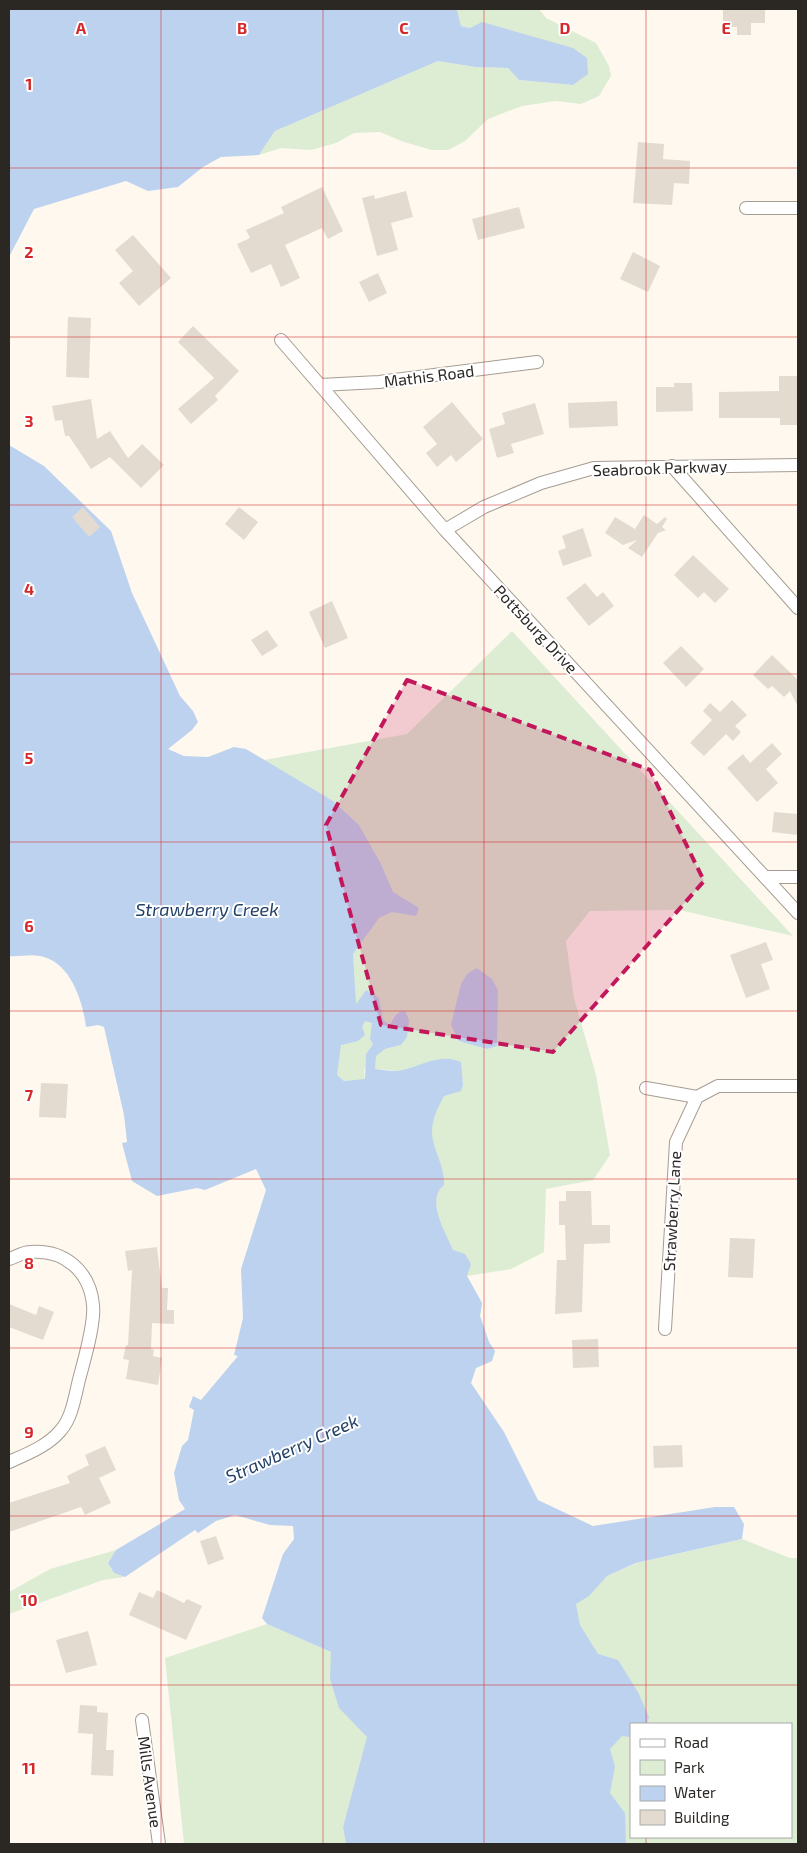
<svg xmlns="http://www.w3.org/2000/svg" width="807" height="1853" font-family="'Exo 2',sans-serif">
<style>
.green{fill:#ddedd4;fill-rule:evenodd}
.water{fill:#bdd2ef;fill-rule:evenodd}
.building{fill:#e3dbd0}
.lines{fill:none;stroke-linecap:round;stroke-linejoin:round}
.street-casing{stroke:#a59d93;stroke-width:14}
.street{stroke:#fff;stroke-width:12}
.marked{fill:#c2185b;fill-opacity:0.2;stroke:#c2185b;stroke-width:4;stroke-dasharray:10 6;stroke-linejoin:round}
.grid{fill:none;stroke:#d62828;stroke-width:1;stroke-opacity:0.55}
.labels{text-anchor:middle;stroke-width:4;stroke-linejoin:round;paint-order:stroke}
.street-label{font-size:16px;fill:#2b2824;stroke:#fff}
.water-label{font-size:18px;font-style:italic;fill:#234067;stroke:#fff}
.grid-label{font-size:16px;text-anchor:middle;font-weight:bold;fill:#d62828;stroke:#fff;stroke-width:4;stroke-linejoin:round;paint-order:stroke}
</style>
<rect width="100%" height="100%" fill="#fef8ef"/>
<path class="green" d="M 457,9 L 539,9 L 546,18 L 596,43 L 609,66 L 611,76 L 599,96 L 581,104 L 556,101 L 522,106 L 488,119 L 465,141 L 448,150 L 432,150 L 404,142 L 380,132 L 354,133 L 336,143 L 311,150 L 281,148 L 259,155 L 275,131 L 438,61 L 475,67 L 508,68 L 519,80 L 573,85 L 470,28 L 461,26 Z
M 512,631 L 793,936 L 679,910 L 590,911 L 566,941 L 574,998 L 596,1075 L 610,1155 L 593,1180 L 546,1189 L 544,1252 L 511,1269 L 467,1276 L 482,1303 L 480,1316 L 489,1342 L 495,1351 L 492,1361 L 476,1368 L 471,1383 L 455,1255 L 424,1217 L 436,1060 L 401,1071 L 375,1069 L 375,1056 L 385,1049 L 401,1045 L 398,1012 L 393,1017 L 390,1026 L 364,1070 L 365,1080 L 344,1081 L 337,1076 L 264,760 L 407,734 ZM 467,974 L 487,1049 L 476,1045 Z
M 742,1539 L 790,1558 L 798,1558 L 798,1844 L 540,1844 L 512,1627 L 607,1576 L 637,1563 ZM 631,1724 L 791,1724 L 791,1837 L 631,1837 Z
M 116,1550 L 108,1563 L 114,1573 L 125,1577 L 103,1580 L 9,1614 L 9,1592 L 50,1569 Z
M 267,1624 L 331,1652 L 392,1649 L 343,1827 L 346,1844 L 184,1844 L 165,1658 Z"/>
<path class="water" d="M 9,9 L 457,9 L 461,26 L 470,28 L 482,22 L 573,48 L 587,58 L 588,74 L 573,85 L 519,80 L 508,68 L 475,67 L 438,61 L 275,131 L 259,155 L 221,157 L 203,167 L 178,187 L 148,191 L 126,181 L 34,209 L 9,257 Z
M 9,445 L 44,466 L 111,531 L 132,593 L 180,696 L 193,711 L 198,722 L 192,730 L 168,749 L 184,756 L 208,757 L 234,747 L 246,749 L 333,801 L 359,825 L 381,864 L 393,892 L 419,908 L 416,916 L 392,912 L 379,918 L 353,954 L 356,1004 L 366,990 L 379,998 L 383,1020 L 390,1025 C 394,1017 395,1012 405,1011 L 409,1020 L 407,1037 L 401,1045 L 385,1049 L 376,1056 L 375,1069 C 384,1070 395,1072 403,1070 C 423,1065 441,1053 461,1062 L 463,1085 L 461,1091 L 444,1096 C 438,1107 432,1119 432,1132 C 432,1149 445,1165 444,1185 C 425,1200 446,1233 453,1250 L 465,1254 L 471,1264 L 467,1276 L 482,1303 L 480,1316 L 489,1342 L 495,1351 L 492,1361 L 476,1368 L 471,1383 L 504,1432 L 538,1500 L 593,1526 L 715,1507 L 734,1507 L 744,1524 L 742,1539 L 636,1563 L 607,1576 L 589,1596 L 576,1604 L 580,1625 L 598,1654 L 618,1660 L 638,1692 L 649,1717 L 647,1724 L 631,1724 L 631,1737 L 622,1736 L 610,1749 L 615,1766 L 610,1793 L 625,1813 L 626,1844 L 346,1844 L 343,1827 L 367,1737 L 339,1708 L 330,1679 L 331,1652 L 267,1624 L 262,1618 L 283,1554 L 294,1539 L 293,1526 L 270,1525 L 235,1515 L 216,1521 L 198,1533 L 195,1530 L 125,1577 L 114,1573 L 108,1563 L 116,1550 L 185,1509 L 179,1500 L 174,1473 L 182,1446 L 188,1440 L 194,1410 L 189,1407 L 193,1396 L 201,1400 L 238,1356 L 234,1355 L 243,1318 L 241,1269 L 266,1190 L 256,1169 L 205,1190 L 197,1188 L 157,1196 L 132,1181 L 122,1143 L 127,1142 L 124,1115 L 104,1027 L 98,1025 L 86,1027 C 83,1001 70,961 40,956 C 30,954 19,957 9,956 ZM 365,1021 L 372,1023 L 370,1039 L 373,1044 L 366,1054 L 365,1079 L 344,1081 L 337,1075 L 341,1045 L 358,1041 L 365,1035 L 362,1027 Z
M 477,968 L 492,979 L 498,990 L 497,1046 L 487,1049 L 459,1041 L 451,1025 L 461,984 L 467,974 Z"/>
<path class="building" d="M 723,9 L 765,9 L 765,23 L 751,23 L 751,35 L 737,35 L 737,27 L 723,27 Z
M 638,142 L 664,144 L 663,159 L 690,161 L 689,184 L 674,183 L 672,205 L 633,203 Z
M 322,187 L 343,231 L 328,239 L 322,228 L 285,245 L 300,278 L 281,287 L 271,264 L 251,273 L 237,244 L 250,238 L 246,230 L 284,213 L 281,207 Z
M 406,191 L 413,217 L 391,223 L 398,250 L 377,256 L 362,198 L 374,195 L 375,199 Z
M 519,207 L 525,228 L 478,240 L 472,219 Z
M 133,235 L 171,278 L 139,306 L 119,283 L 133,271 L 115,250 Z
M 633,252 L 660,266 L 648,292 L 620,279 Z
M 378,273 L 387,293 L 369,302 L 359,282 Z
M 68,317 L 91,318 L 89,378 L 66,377 Z
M 193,326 L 239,371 L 215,396 L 218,400 L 191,424 L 178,409 L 214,378 L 178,342 Z
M 779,376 L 798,376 L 798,425 L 780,425 L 780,418 L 719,418 L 719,392 L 779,391 Z
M 674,383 L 692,383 L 693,411 L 656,412 L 656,387 L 674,387 Z
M 91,399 L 97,439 L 110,431 L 128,458 L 142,444 L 164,465 L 141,488 L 110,457 L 91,469 L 69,436 L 65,436 L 62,420 L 55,421 L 52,406 Z
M 617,401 L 618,426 L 569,428 L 568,403 Z
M 452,402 L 483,439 L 456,462 L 451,455 L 437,467 L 426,453 L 437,444 L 423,427 Z
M 535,403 L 544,434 L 511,444 L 514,453 L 497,458 L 489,429 L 505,424 L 502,413 Z
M 83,507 L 100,527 L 89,537 L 72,517 Z
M 239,507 L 258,522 L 244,540 L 225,524 Z
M 644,515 L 657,524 L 665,517 L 667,519 L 662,527 L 666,530 L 658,533 L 642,557 L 628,548 L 637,540 L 623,545 L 605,533 L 615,517 L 635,529 Z
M 583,528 L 592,556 L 563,566 L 558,551 L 566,548 L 562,536 Z
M 693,555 L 729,589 L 715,603 L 704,592 L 698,598 L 674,575 Z
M 585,583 L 597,597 L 603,592 L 614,606 L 589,626 L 566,598 Z
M 332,601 L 348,638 L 325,648 L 309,612 Z
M 267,630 L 278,646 L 262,656 L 251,640 Z
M 681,646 L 704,669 L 686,687 L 663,663 Z
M 772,655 L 798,680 L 798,707 L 790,691 L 784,697 L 772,686 L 768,689 L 753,675 Z
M 732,700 L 747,715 L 735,726 L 741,732 L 733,741 L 726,734 L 704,756 L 690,743 L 712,720 L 703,711 L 710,703 L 720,712 Z
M 772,743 L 782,754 L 766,769 L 778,783 L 757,802 L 727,768 L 743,754 L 750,763 Z
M 774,812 L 798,814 L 798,835 L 772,832 Z
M 766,942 L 773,960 L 761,964 L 770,989 L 746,998 L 730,955 Z
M 41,1083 L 68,1084 L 66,1118 L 39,1117 Z
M 566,1191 L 591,1191 L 592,1225 L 610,1225 L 610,1243 L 584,1244 L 582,1312 L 555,1314 L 557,1260 L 566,1260 L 565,1225 L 559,1225 L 559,1201 L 566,1201 Z
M 730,1238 L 755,1239 L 753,1278 L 728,1277 Z
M 157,1247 L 162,1288 L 168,1288 L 167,1310 L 174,1310 L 174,1324 L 152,1323 L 151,1349 L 154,1350 L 153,1356 L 162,1358 L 158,1385 L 126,1379 L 129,1360 L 123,1359 L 126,1345 L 128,1345 L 132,1270 L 128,1271 L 125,1251 Z
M 9,1304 L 36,1315 L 39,1306 L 54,1312 L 43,1340 L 9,1327 Z
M 598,1339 L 599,1367 L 573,1368 L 572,1340 Z
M 682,1445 L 683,1467 L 654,1468 L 653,1446 Z
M 105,1446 L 116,1470 L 99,1478 L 111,1503 L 85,1515 L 81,1507 L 9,1532 L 9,1503 L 70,1483 L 67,1476 L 89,1465 L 85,1455 Z
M 216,1536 L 224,1559 L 208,1565 L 200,1541 Z
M 157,1590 L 184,1603 L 187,1599 L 202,1606 L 186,1640 L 129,1615 L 139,1592 L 153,1598 Z
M 88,1631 L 97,1665 L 66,1673 L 56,1640 Z
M 80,1705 L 97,1706 L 97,1712 L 108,1713 L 106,1750 L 114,1750 L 113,1776 L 91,1775 L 93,1734 L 78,1733 Z"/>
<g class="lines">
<defs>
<path id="street" d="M 746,208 L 798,208
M 281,340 L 445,530 L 798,913
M 320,385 L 379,382 L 537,362
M 672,466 L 798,608
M 445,530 L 484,507 L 541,483 L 594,468 L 798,465
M 766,877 L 798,877
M 646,1088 L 697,1097 L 718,1086 L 798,1086
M 9,1259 C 16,1257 23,1252 30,1252 C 64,1249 90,1271 93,1305 C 95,1323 85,1357 80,1376 C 75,1394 73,1416 61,1430 C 48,1446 27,1454 9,1462
M 665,1329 L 676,1142 L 697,1097
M 142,1720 L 159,1844"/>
</defs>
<use href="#street" class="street-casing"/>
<use href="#street" class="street"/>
</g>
<path class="marked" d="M 407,680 L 650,770 L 704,881 L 553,1052 L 381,1025 L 326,825 Z"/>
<path class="grid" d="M 161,9 L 161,1844M 323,9 L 323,1844M 484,9 L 484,1844M 646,9 L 646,1724M 9,168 L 798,168M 9,337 L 798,337M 9,505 L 798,505M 9,674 L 798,674M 9,842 L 798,842M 9,1011 L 798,1011M 9,1179 L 798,1179M 9,1348 L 798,1348M 9,1516 L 798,1516M 9,1685 L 798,1685M 646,1837 L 646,1844"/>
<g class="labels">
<g class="street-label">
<text transform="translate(429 376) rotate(-7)" y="6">Mathis Road</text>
<text transform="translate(660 468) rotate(-2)" y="6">Seabrook Parkway</text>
<text transform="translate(536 629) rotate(47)" y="6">Pottsburg Drive</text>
<text transform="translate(672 1211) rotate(-87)" y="6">Strawberry Lane</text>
<text transform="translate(150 1782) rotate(82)" y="6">Mills Avenue</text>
</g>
<g class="water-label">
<text x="207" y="916">Strawberry Creek</text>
<text transform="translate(292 1449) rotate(-24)" y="6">Strawberry Creek</text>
</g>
</g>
<g class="grid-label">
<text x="81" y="34">A</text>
<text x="242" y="34">B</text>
<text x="404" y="34">C</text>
<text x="565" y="34">D</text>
<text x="726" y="34">E</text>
<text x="29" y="90">1</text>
<text x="29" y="258">2</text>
<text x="29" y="427">3</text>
<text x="29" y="595">4</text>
<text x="29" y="764">5</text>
<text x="29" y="932">6</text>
<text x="29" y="1101">7</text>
<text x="29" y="1269">8</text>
<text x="29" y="1438">9</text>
<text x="29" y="1606">10</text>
<text x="29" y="1774">11</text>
</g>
<rect width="807" height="1853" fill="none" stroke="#2b2824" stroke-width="20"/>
<rect x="630" y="1723" width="162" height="115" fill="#ffffff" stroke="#aaa9a7"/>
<rect x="640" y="1739" width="25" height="8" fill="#ffffff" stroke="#aaa9a7"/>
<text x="674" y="1748" font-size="15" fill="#2b2824">Road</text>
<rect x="640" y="1760" width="25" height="15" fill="#ddedd4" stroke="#aaa9a7"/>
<text x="674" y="1773" font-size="15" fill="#2b2824">Park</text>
<rect x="640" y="1786" width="25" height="15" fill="#bdd2ef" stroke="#aaa9a7"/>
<text x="674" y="1798" font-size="15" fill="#2b2824">Water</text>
<rect x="640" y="1810" width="25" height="15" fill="#e3dbd0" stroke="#aaa9a7"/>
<text x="674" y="1823" font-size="15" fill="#2b2824">Building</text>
</svg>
